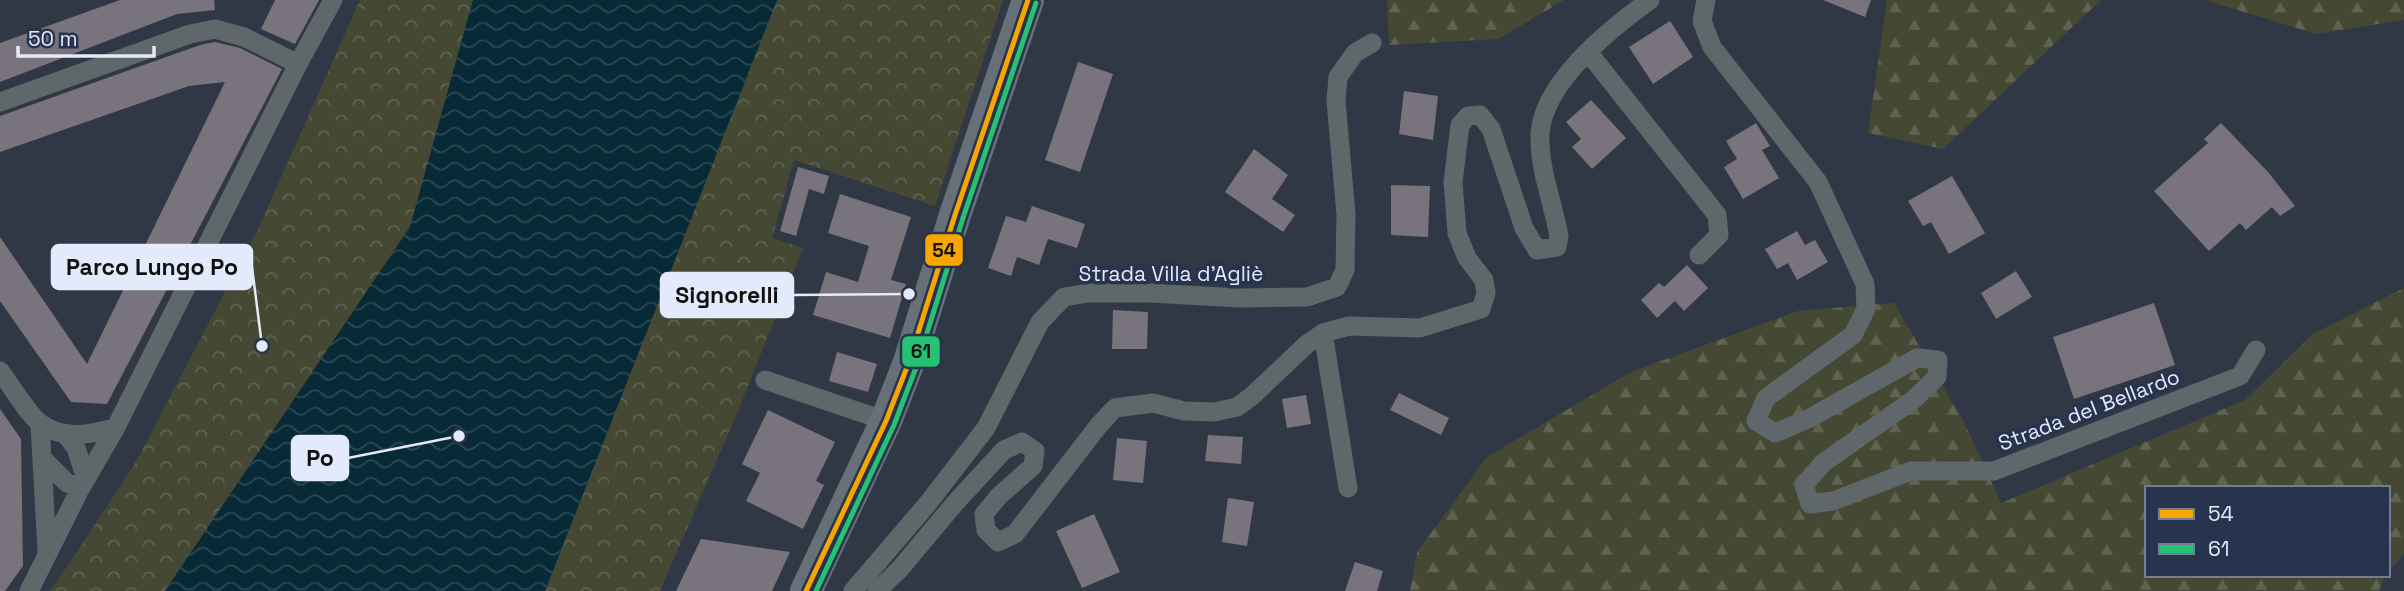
<svg xmlns="http://www.w3.org/2000/svg" width="2404" height="591" font-family="'Space Grotesk',sans-serif">
<style>
.forest{fill:url(#forest-firs)}
.park{fill:url(#park-crowns)}
.water{fill:url(#water-waves)}
.building{fill:#78737c}
.lines{fill:none;stroke-linecap:round;stroke-linejoin:round}
.minor{stroke:#60676a;stroke-width:19}
.primary{stroke:#667076;stroke-width:32}
.bus-1-casing{stroke:#28344e;stroke-width:10}
.bus-2-casing{stroke:#28344e;stroke-width:10}
.bus-1{stroke:#f7a600;stroke-width:5}
.bus-2{stroke:#26c172;stroke-width:5}
.labels{text-anchor:middle;stroke-width:7;stroke-linejoin:round;paint-order:stroke}
.street-label{font-size:21px;fill:#e3eafc;stroke:#28344e}
.leader{fill:none;stroke:#e3eafc;stroke-width:2.5}
.callout-dot{fill:#e3eafc;stroke:#28344e;stroke-width:2.5}
.callout{fill:#e3eafc;stroke:#e3eafc;stroke-width:2.5}
.callout-label{font-size:23px;text-anchor:middle;font-weight:bold;fill:#111}
.line-badge{stroke:#28344e;stroke-width:2.5}
.pale-badge-label{font-size:19px;text-anchor:middle;font-weight:bold;fill:#111}
</style>
<defs>
<pattern id="forest-firs" width="22" height="20" patternUnits="userSpaceOnUse" patternTransform="scale(1.75)"><rect width="22" height="20" fill="#454933"/><path d="M5 1l3.5 6h-7zM16 11l3.5 6h-7z" fill="#606351"/></pattern>
<pattern id="park-crowns" width="20" height="18" patternUnits="userSpaceOnUse" patternTransform="scale(1.75)"><rect width="20" height="18" fill="#454933"/><path d="M2 6a3 3 0 1 1 6 0M12 15a3 3 0 1 1 6 0" fill="none" stroke="#606351"/></pattern>
<pattern id="water-waves" width="16" height="10" patternUnits="userSpaceOnUse" patternTransform="scale(1.75)"><rect width="16" height="10" fill="#072a36"/><path d="M0 5q4-4 8 0t8 0" fill="none" stroke="#2b4954"/></pattern>
</defs>
<rect width="100%" height="100%" fill="#303846"/>
<path class="forest" d="M 1387,0 L 1564,0 L 1498,39 L 1389,45 Z
M 1887,0 L 2101,0 L 1943,149 L 1868,133 Z
M 2205,0 L 2404,0 L 2404,20 L 2316,34 Z
M 2404,288 L 2404,554 L 2388,571 L 2388,488 L 2147,488 L 2147,575 L 2385,575 L 2379,591 L 1410,591 L 1417,552 L 1487,457 L 1631,372 L 1798,311 L 1894,303 L 1965,424 L 2001,503 L 2245,400 L 2313,334 Z"/>
<path class="park" d="M 360,0 L 473,0 L 410,227 L 165,591 L 49,591 L 69,564 L 136,462 L 259,227 Z
M 777,0 L 1003,0 L 935,206 L 794,160 L 772,238 L 803,248 L 738,411 L 660,591 L 545,591 Z"/>
<path class="water" d="M 473,0 L 777,0 L 545,591 L 165,591 L 410,227 Z"/>
<path class="building" d="M 120,0 L 214,0 L 215,10 L 177,14 L 0,82 L 0,43 Z
M 275,0 L 319,0 L 295,44 L 261,29 Z
M 1823,0 L 1871,0 L 1865,17 Z
M 1670,21 L 1693,57 L 1653,84 L 1629,47 Z
M 215,42 L 240,48 L 282,69 L 107,404 L 71,402 L 0,301 L 0,237 L 87,364 L 225,82 L 189,86 L 0,152 L 0,116 L 200,45 Z
M 1078,62 L 1113,74 L 1080,172 L 1045,160 Z
M 1404,91 L 1438,96 L 1433,140 L 1399,134 Z
M 1591,100 L 1626,138 L 1592,169 L 1572,147 L 1581,139 L 1566,122 Z
M 1756,123 L 1770,146 L 1762,150 L 1779,178 L 1743,199 L 1724,167 L 1737,159 L 1726,141 Z
M 2221,123 L 2268,172 L 2295,206 L 2280,216 L 2272,207 L 2246,230 L 2240,223 L 2209,251 L 2154,191 L 2208,143 L 2204,139 Z
M 1254,149 L 1288,175 L 1272,199 L 1295,215 L 1283,232 L 1225,192 Z
M 798,167 L 829,176 L 824,194 L 809,189 L 796,236 L 780,231 Z
M 1952,176 L 1985,233 L 1949,254 L 1931,222 L 1923,226 L 1908,201 Z
M 1391,185 L 1430,186 L 1428,237 L 1391,235 Z
M 840,194 L 911,217 L 891,280 L 906,284 L 890,338 L 813,315 L 826,272 L 858,282 L 869,246 L 828,233 Z
M 1032,206 L 1085,224 L 1077,248 L 1048,239 L 1039,265 L 1017,257 L 1011,276 L 988,268 L 1006,216 L 1026,222 Z
M 1797,231 L 1805,245 L 1815,240 L 1828,262 L 1797,280 L 1788,263 L 1777,269 L 1765,249 Z
M 1687,265 L 1708,288 L 1684,311 L 1675,301 L 1657,318 L 1641,300 L 1659,283 L 1664,287 Z
M 2016,271 L 2032,297 L 1996,319 L 1981,293 Z
M 2154,303 L 2175,365 L 2074,399 L 2053,337 Z
M 1113,310 L 1148,312 L 1147,349 L 1112,349 Z
M 837,352 L 877,364 L 868,392 L 829,381 Z
M 1399,393 L 1449,418 L 1441,435 L 1390,410 Z
M 1306,395 L 1311,424 L 1287,428 L 1282,399 Z
M 0,409 L 21,439 L 23,566 L 5,591 L 0,591 Z
M 768,410 L 835,442 L 816,481 L 824,485 L 803,529 L 746,501 L 760,473 L 742,464 Z
M 1208,435 L 1243,437 L 1241,464 L 1205,461 Z
M 1117,438 L 1147,441 L 1143,483 L 1113,480 Z
M 1228,498 L 1254,502 L 1247,546 L 1222,542 Z
M 1094,514 L 1120,572 L 1082,588 L 1056,531 Z
M 701,539 L 790,552 L 772,591 L 676,591 Z
M 1355,562 L 1383,571 L 1377,591 L 1345,591 Z"/>
<g class="lines">
<path class="minor" d="M 1706,0 L 1702,21 L 1712,47 L 1818,182 L 1865,284 L 1866,309 L 1853,335 L 1766,398 L 1756,421 L 1775,433 L 1810,418 L 1917,358 L 1938,360 L 1937,377 L 1913,400 L 1823,463 L 1804,485 L 1810,504 L 1833,501 L 1911,471 L 1994,471 L 2240,376 L 2256,350
M 1588,52 L 1717,215 L 1719,235 L 1699,255
M 0,102 L 190,34 L 215,29 L 244,37 L 298,64
M 1323,333 L 1348,488
M 0,371 C 10,384 29,416 41,424 C 64,440 91,435 116,427
M 765,380 L 886,421
M 40,424 L 47,552
M 66,435 L 76,448 L 86,479
M 43,459 L 67,483 L 81,488
M 29,591 L 79,491 L 116,427 L 298,64 L 333,0
M 853,591 L 929,502 L 986,428 L 1040,322 L 1064,297 L 1088,293 L 1151,293 L 1239,298 L 1307,297 L 1337,287 L 1345,270 L 1346,214 L 1336,101 L 1338,77 L 1355,53 L 1372,43
M 877,591 L 899,570 L 956,502 L 1004,450 L 1022,442 L 1035,451 L 1033,466 L 999,496 L 984,514 L 986,530 L 998,542 L 1015,534 L 1099,425 L 1115,408 L 1153,403 L 1184,411 L 1214,412 L 1237,407 L 1252,396 L 1307,344 L 1323,333 L 1349,326 L 1420,328 L 1481,309 L 1486,293 L 1484,280 L 1467,258 L 1457,233 L 1453,182 L 1460,125 L 1468,116 L 1480,115 L 1491,129 L 1524,228 L 1537,250 L 1557,247 L 1559,236 C 1553,203 1539,169 1540,135 C 1542,83 1611,28 1650,0"/>
<path class="primary" d="M 806,591 L 886,421 L 909,362 L 955,215 L 1028,0"/>
<defs>
<path id="bus-1" d="M 806,591 L 886,421 L 909,362 L 955,215 L 1028,0"/>
<path id="bus-2" d="M 816,591 L 894,425 L 917,365 L 963,218 L 1036,3"/>
</defs>
<use href="#bus-1" class="bus-1-casing"/>
<use href="#bus-2" class="bus-2-casing"/>
<use href="#bus-1" class="bus-1"/>
<use href="#bus-2" class="bus-2"/>
</g>
<g class="labels">
<g class="street-label">
<text x="1171" y="281">Strada Villa d'Agliè</text>
<text transform="translate(2089 410) rotate(-21)" y="7">Strada del Bellardo</text>
</g>
</g>
<path class="leader" d="M262 346L252 267M909 294L793 295M459 436L348 458"/>
<g class="callout-dot">
<circle cx="262" cy="346" r="7"/>
<circle cx="909" cy="294" r="7"/>
<circle cx="459" cy="436" r="7"/>
</g>
<g class="callout">
<rect x="52" y="245" width="200" height="44" rx="7"/>
<rect x="661" y="273" width="132" height="44" rx="7"/>
<rect x="292" y="436" width="56" height="44" rx="7"/>
</g>
<g class="callout-label">
<text x="152" y="275">Parco Lungo Po</text>
<text x="727" y="303">Signorelli</text>
<text x="320" y="466">Po</text>
</g>
<g class="line-badge">
<rect x="924" y="233" width="40" height="34" rx="7" fill="#f7a600"/>
<rect x="901" y="335" width="40" height="33" rx="7" fill="#26c172"/>
</g>
<g class="pale-badge-label">
<text x="944" y="257">54</text>
<text x="921" y="358">61</text>
</g>
<rect x="2145" y="486" width="245" height="91" fill="#28344e" stroke="#737d94" stroke-width="2"/>
<rect x="2159" y="509" width="35" height="10" fill="#f7a600" stroke="#737d94" stroke-width="2"/>
<text x="2208" y="521" font-size="21" fill="#e3eafc">54</text>
<rect x="2159" y="544" width="35" height="10" fill="#26c172" stroke="#737d94" stroke-width="2"/>
<text x="2208" y="556" font-size="21" fill="#e3eafc">61</text>
<path d="M18 46v10h136v-10" fill="none" stroke="#e3eafc" stroke-width="3.5"/>
<text x="28" y="46" font-size="21" fill="#e3eafc" stroke="#28344e" stroke-width="5" paint-order="stroke">50 m</text>
</svg>
